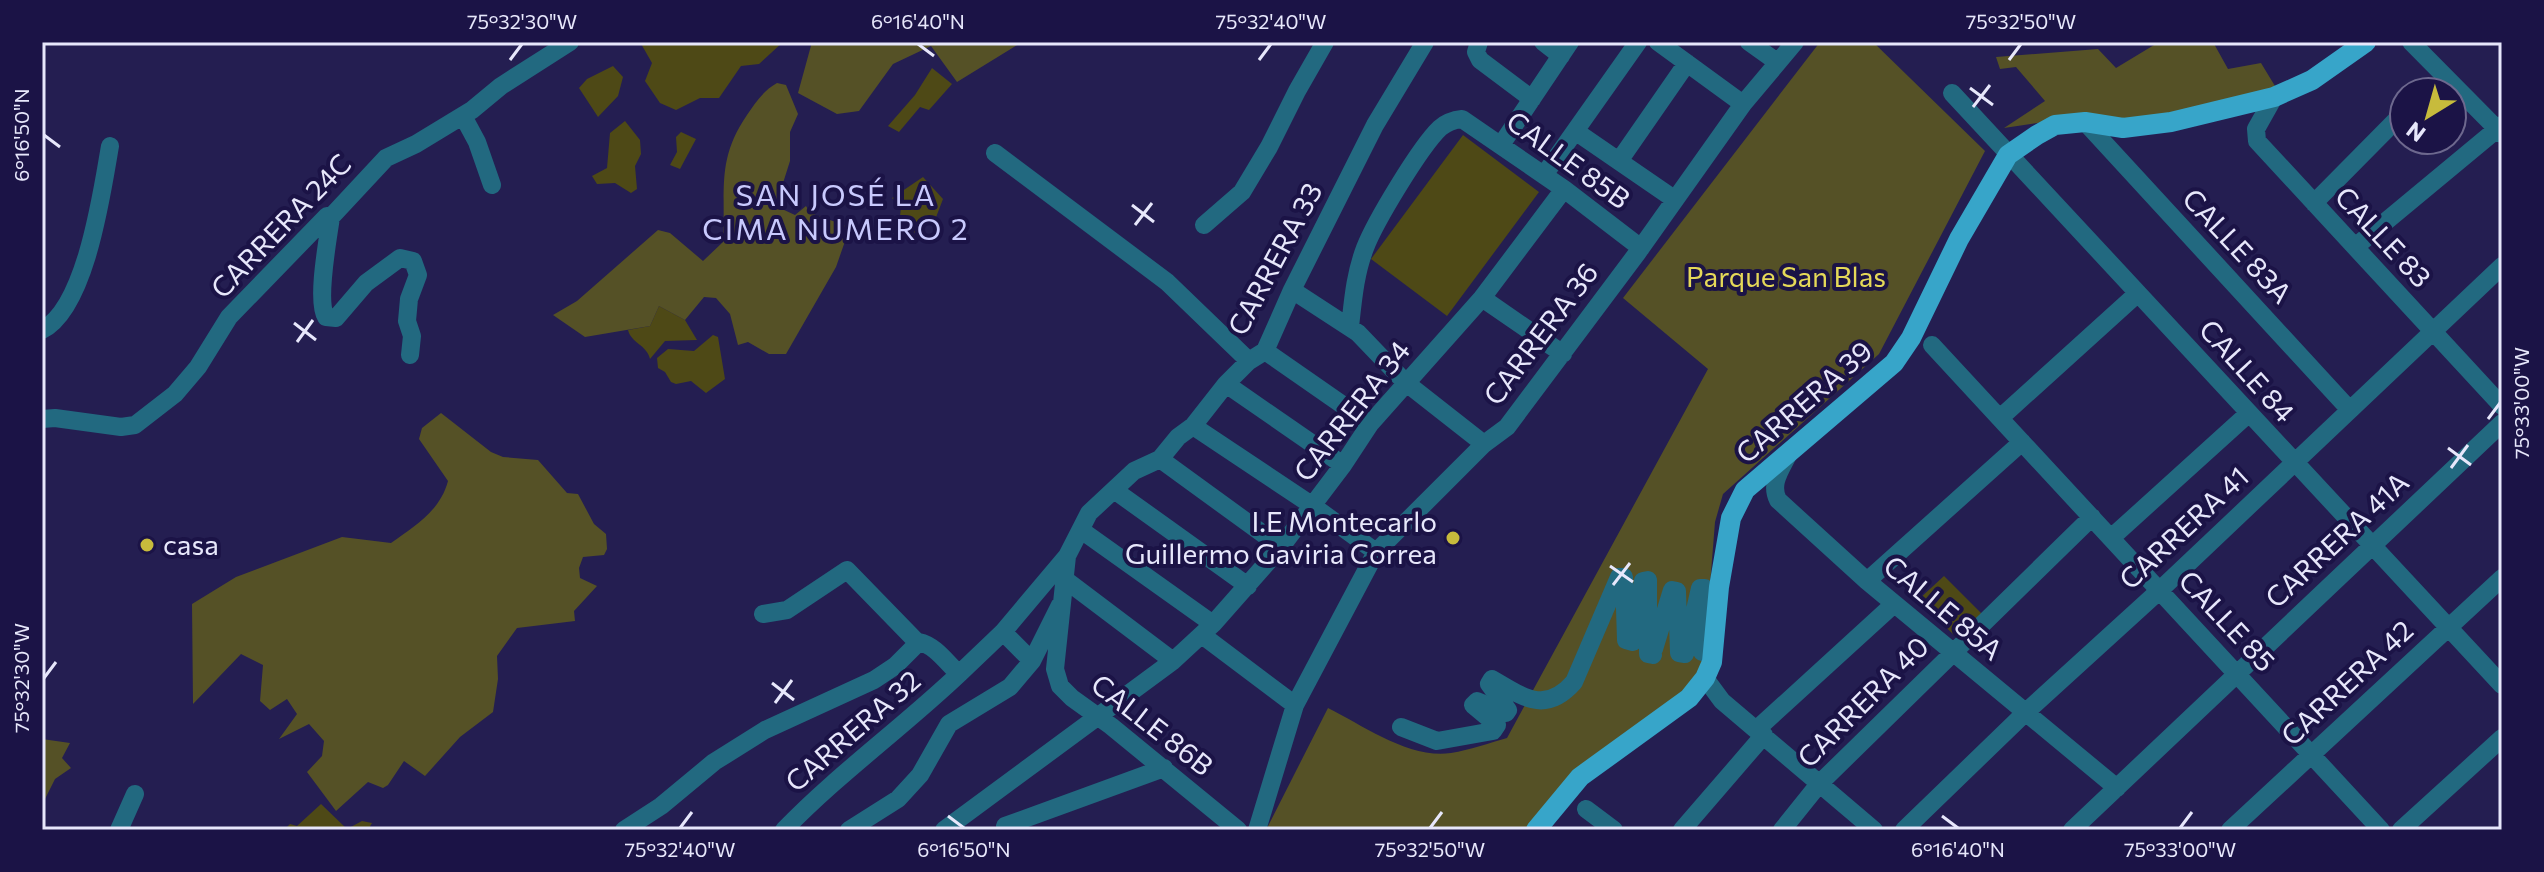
<svg xmlns="http://www.w3.org/2000/svg" width="2544" height="872" font-family="Commissioner,sans-serif">
<style>
.green{fill:#4e4916}
.forest{fill:#555126}
.lines{fill:none;stroke-linecap:round;stroke-linejoin:round}
.minor{stroke:#226980;stroke-width:18}
.major{stroke:#37a5c9;stroke-width:20}
.ticks{fill:none;stroke:#e7e7fb;stroke-width:3}
.poi-dot{fill:#c7bb3c;stroke:#1b1346;stroke-width:3}
.labels{text-anchor:middle;stroke-width:8;stroke-linejoin:round;paint-order:stroke}
.street-label{font-size:28px;fill:#e7e7fb;stroke:#1b1346}
.park-label{font-size:28px;fill:#e5d958;stroke:#1b1346}
.poi-label{font-size:28px;fill:#e7e7fb;stroke:#1b1346;text-anchor:end}
.neighbourhood-label{font-size:30px;letter-spacing:2px;fill:#c8c9fd;stroke:#1b1346}
.neatline{fill:none;stroke:#e7e7fb;stroke-width:3}
.ticks-label{font-size:20px;text-anchor:middle;fill:#e7e7fb}
</style>
<rect width="100%" height="100%" fill="#241e51"/>
<path class="green" d="M 640,42 L 783,42 L 759,64 L 741,66 L 719,98 L 700,98 L 676,110 L 660,103 L 645,81 L 652,63 Z
M 613,66 L 623,77 L 618,96 L 598,117 L 579,88 L 587,79 Z
M 932,68 L 952,84 L 929,110 L 920,107 L 899,132 L 888,126 L 915,95 Z
M 625,121 L 640,140 L 641,154 L 635,166 L 637,189 L 631,193 L 615,183 L 597,184 L 592,176 L 607,168 L 610,133 Z
M 681,132 L 696,139 L 680,169 L 670,165 L 677,152 L 676,137 Z
M 1463,135 L 1539,192 L 1447,316 L 1371,259 Z
M 923,177 L 943,199 L 935,220 L 926,222 L 918,235 L 912,231 L 913,225 L 900,216 L 901,207 L 892,198 Z
M 659,306 L 685,320 L 697,340 L 665,341 L 650,359 C 647,345 631,343 628,330 L 650,326 Z
M 713,335 L 718,337 L 725,379 L 706,393 L 691,381 L 676,384 L 671,382 L 665,372 L 658,368 L 657,358 L 668,349 L 694,351 Z
M 1944,576 L 1983,615 L 1957,638 L 1918,600 Z
M 321,804 L 347,829 L 362,821 L 372,823 L 368,830 L 286,828 L 290,824 L 297,826 Z"/>
<path class="forest" d="M 812,42 L 1022,42 L 957,82 L 931,46 L 893,64 L 859,111 L 837,114 L 798,93 Z
M 1820,42 L 1873,42 L 1985,151 L 1879,354 L 1723,494 L 1715,522 L 1704,661 L 1685,693 L 1528,830 L 1266,830 L 1328,708 C 1364,726 1409,759 1451,753 C 1470,750 1489,743 1507,738 L 1708,369 L 1623,298 Z
M 2159,42 L 2213,42 L 2228,69 L 2261,63 L 2278,91 L 2128,121 L 2051,121 L 2004,128 L 2045,101 L 2016,67 L 2000,69 L 1996,57 L 2098,49 L 2116,68 Z
M 777,83 L 786,85 L 798,114 L 790,132 L 790,161 L 777,202 L 782,209 L 795,215 L 806,206 L 810,213 L 850,227 L 836,267 L 786,354 L 769,354 L 748,342 L 738,345 L 730,314 L 716,298 L 704,297 L 685,320 L 659,306 L 650,326 L 585,337 L 553,315 L 577,301 L 658,230 L 670,233 L 703,261 L 723,242 C 726,190 716,160 747,115 C 756,102 763,91 777,83 Z
M 441,413 L 491,452 L 503,457 L 538,460 L 567,493 L 578,494 L 594,524 L 606,534 L 607,549 L 604,555 L 583,557 L 579,568 L 580,578 L 597,586 L 574,611 L 575,621 L 517,628 L 497,656 L 498,679 L 493,712 L 460,737 L 425,776 L 404,761 L 388,785 L 383,788 L 368,782 L 336,811 L 307,772 L 322,756 L 324,741 L 309,724 L 279,739 L 297,714 L 287,699 L 270,710 L 260,701 L 263,665 L 241,654 L 193,704 L 192,604 L 236,577 L 342,537 L 391,543 C 415,526 440,511 448,481 L 419,439 L 422,428 Z
M 42,739 L 70,743 L 62,758 L 71,768 L 55,779 L 42,805 Z"/>
<g class="lines">
<path class="minor" d="M 1479,42 L 1476,52 L 1480,60 L 1532,99
M 1543,42 L 1561,56
M 1658,42 L 1743,104
M 1749,42 L 1777,62
M 2411,42 L 2502,134
M 1952,93 L 2502,685
M 2274,97 L 2256,129 L 2257,141 L 2502,406
M 463,116 L 477,142 L 492,185
M 2085,122 L 2349,409
M 1575,131 L 1674,199
M 1501,145 L 1570,42
M 995,153 L 1167,282 L 1249,361
M 1619,161 L 1687,63
M 1544,175 L 1638,42
M 2314,203 L 2404,112
M 331,217 C 328,239 316,301 326,317 L 336,318 L 366,283 L 400,258 L 413,261 L 418,275 L 409,299 L 407,321 L 412,336 L 410,355
M 1204,225 L 1242,192 L 1269,147 L 1297,91 L 1325,42
M 2355,247 L 2502,125
M 1292,290 L 1358,333 L 1405,382 L 1484,444
M 1482,298 L 1563,354
M 1350,327 C 1353,300 1355,274 1365,248 C 1375,222 1420,147 1440,128 C 1447,122 1453,120 1462,119 L 1564,189 L 1641,248
M 42,330 C 86,308 102,192 110,146
M 1932,345 L 2381,830
M 1265,351 L 1370,424
M 1226,384 L 1343,465
M 2000,418 L 2138,293
M 42,419 L 55,418 L 121,427 L 135,425 L 175,394 L 198,367 L 229,317 L 327,216 L 331,217 L 386,158 L 416,144 L 472,110 L 501,86 L 570,42
M 1193,426 L 1313,506 L 1376,552
M 1788,455 C 1780,471 1770,484 1778,500 L 1867,581 L 2117,788
M 1160,459 L 1281,547
M 1114,490 L 1248,586
M 1081,530 L 1213,624
M 2111,538 L 2248,414
M 1063,578 L 1173,661
M 1867,581 L 2022,442
M 763,614 L 787,610 L 847,570 L 918,643
M 1003,632 L 1032,661
M 1202,635 L 1295,705
M 1654,649 L 1672,590 L 1677,591 L 1679,653 L 1685,654 L 1700,588 L 1705,588 L 1702,652 L 1709,652 L 1710,636
M 1705,678 L 1722,701 L 1874,830
M 1401,727 L 1437,741 L 1493,731 L 1497,725 L 1473,705 L 1477,701 L 1506,713 L 1508,710 L 1489,684 L 1492,679 C 1523,697 1545,715 1574,682 L 1619,577 L 1624,577 L 1626,640 L 1633,642 L 1643,581 L 1648,580 L 1648,654 L 1653,655
M 1757,729 L 1894,604
M 1586,809 L 1614,830
M 119,830 L 135,794
M 624,830 L 661,806 L 714,762 L 765,730 L 874,680 L 895,666 L 919,642 C 935,645 947,663 959,674 L 1003,632 L 1067,556
M 784,830 C 838,774 902,728 959,674
M 849,830 L 898,799 L 920,775 L 949,724 L 1010,687 L 1032,661 L 1060,605
M 944,830 L 1173,661 L 1213,624 L 1281,547 L 1343,465 L 1370,424 L 1482,298 L 1564,189
M 1008,830 L 1005,826 L 1164,768
M 1238,830 L 1111,726 L 1072,698 L 1060,686 L 1055,669 L 1067,556 L 1089,513 L 1134,471 L 1160,459 L 1178,437 L 1193,426 L 1226,384 L 1249,361 L 1265,351 L 1292,290 L 1375,125 L 1425,42
M 1257,830 L 1295,705 L 1376,552 L 1484,444 L 1507,427 L 1638,252 L 1743,104 L 1795,42
M 1682,830 L 1764,735
M 1782,830 L 1819,784 L 2092,517
M 1904,830 L 2026,712 L 2160,590 L 2502,266
M 2072,830 L 2502,423
M 2230,830 L 2502,578
M 2401,830 L 2502,738"/>
<path class="major" d="M 1536,830 L 1580,777 L 1689,698 L 1705,678 L 1712,662 L 1719,587 L 1731,518 L 1745,490 L 1894,363 L 1911,338 L 1959,239 L 2008,155 L 2037,135 L 2055,125 L 2085,122 L 2123,128 L 2171,122 L 2274,97 L 2312,80 L 2366,42"/>
</g>
<path class="ticks" d="M 918,44 L 934,56M 510,60 L 522,44M 1259,60 L 1271,44M 2009,60 L 2021,44M 1970,88 L 1993,105M 1973,107 L 1990,85M 44,135 L 60,147M 1132,205 L 1154,222M 1135,225 L 1152,203M 294,323 L 316,340M 297,342 L 313,320M 2488,419 L 2500,403M 2448,448 L 2471,465M 2451,468 L 2468,445M 1610,566 L 1633,582M 1613,585 L 1630,563M 44,678 L 56,662M 772,683 L 794,700M 775,703 L 792,680M 948,816 L 964,828M 1942,816 L 1958,828M 680,828 L 692,812M 1430,828 L 1442,812M 2180,828 L 2192,812"/>
<g class="poi-dot">
<circle cx="1453" cy="538" r="8"/>
<circle cx="147" cy="545" r="8"/>
</g>
<g class="labels">
<g class="street-label">
<text transform="translate(1568 160) rotate(36)" y="10">CALLE 85B</text>
<text transform="translate(281 226) rotate(-46)" y="10">CARRERA 24C</text>
<text transform="translate(2383 237) rotate(47)" y="10">CALLE 83</text>
<text transform="translate(2237 246) rotate(47)" y="10">CALLE 83A</text>
<text transform="translate(1275 259) rotate(-62)" y="10">CARRERA 33</text>
<text transform="translate(1541 334) rotate(-53)" y="10">CARRERA 36</text>
<text transform="translate(2247 371) rotate(48)" y="10">CALLE 84</text>
<text transform="translate(1804 402) rotate(-41)" y="10">CARRERA 39</text>
<text transform="translate(1352 411) rotate(-52)" y="10">CARRERA 34</text>
<text transform="translate(2184 528) rotate(-43)" y="10">CARRERA 41</text>
<text transform="translate(2337 540) rotate(-43)" y="10">CARRERA 41A</text>
<text transform="translate(1943 608) rotate(40)" y="10">CALLE 85A</text>
<text transform="translate(2227 621) rotate(47)" y="10">CALLE 85</text>
<text transform="translate(2347 683) rotate(-43)" y="10">CARRERA 42</text>
<text transform="translate(1863 702) rotate(-45)" y="10">CARRERA 40</text>
<text transform="translate(1152 725) rotate(38)" y="10">CALLE 86B</text>
<text transform="translate(853 731) rotate(-41)" y="10">CARRERA 32</text>
</g>
<g class="park-label">
<text x="1786" y="287">Parque San Blas</text>
</g>
<g class="poi-label">
<text x="1437" y="532">I.E Montecarlo<tspan x="1437" dy="32">Guillermo Gaviria Correa</tspan></text>
<text x="163" y="555" text-anchor="start">casa</text>
</g>
<g class="neighbourhood-label">
<text x="836" y="206">SAN JOSÉ LA<tspan x="836" dy="34">CIMA NUMERO 2</tspan></text>
</g>
</g>
<rect width="2544" height="872" fill="none" stroke="#1b1346" stroke-width="88"/>
<g transform="translate(2428 116) rotate(217)"><circle r="38" fill="#1b1346" stroke="#6d688e" stroke-width="2"/>
<path d="M0-6L14 30L0 20L-14 30Z" fill="#c7bb3c"/>
<text y="-12" font-size="22" font-weight="bold" text-anchor="middle" fill="#e7e7fb">N</text>
</g>
<rect x="44" y="44" width="2456" height="784" class="neatline"/>
<g class="ticks-label">
<text x="522" y="29">75°32'30"W</text>
<text x="918" y="29">6°16'40"N</text>
<text x="1271" y="29">75°32'40"W</text>
<text x="2021" y="29">75°32'50"W</text>
<text transform="translate(22 135) rotate(-90)" y="7">6°16'50"N</text>
<text transform="translate(2522 403) rotate(-90)" y="7">75°33'00"W</text>
<text transform="translate(22 678) rotate(-90)" y="7">75°32'30"W</text>
<text x="680" y="857">75°32'40"W</text>
<text x="964" y="857">6°16'50"N</text>
<text x="1430" y="857">75°32'50"W</text>
<text x="1958" y="857">6°16'40"N</text>
<text x="2180" y="857">75°33'00"W</text>
</g>
</svg>
